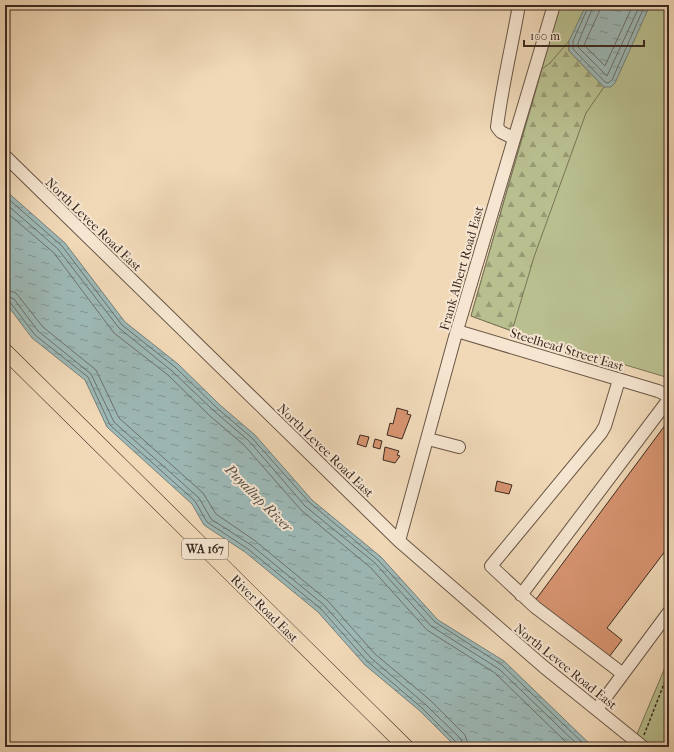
<svg xmlns="http://www.w3.org/2000/svg" width="674" height="752" font-family="'IM FELL French Canon',serif">
<style>
.grass{fill:#b9bf8f;stroke:#7a7458}
.forest{fill:url(#forest-firs);stroke:#7a7458}
.water{fill:url(#water-ripples);stroke:#76807b}
.lines{fill:none;stroke-linecap:round;stroke-linejoin:round}
.shore{stroke:#6c726c;stroke-width:1}
.building{fill:#d79470;stroke:#3c2a20}
.minor-casing{stroke:#695646;stroke-width:14}
.major-casing{stroke:#3c2a20;stroke-width:16}
.path{stroke:#3c2a20;stroke-width:1.5;stroke-dasharray:3 2;stroke-linecap:butt}
.minor{stroke:#f6e6d1;stroke-width:12}
.major{stroke:#f1d9b8;stroke-width:15}
.labels{text-anchor:middle;stroke-width:4;stroke-linejoin:round;paint-order:stroke}
.shield{fill:#f6e6d1;stroke:#746255;stroke-width:1}
.shield-label{font-size:12px;font-weight:bold;fill:#3c2a20}
.street-label{font-size:13px;fill:#3c2a20;stroke:#f6e6d1}
.water-label{font-size:14px;font-style:italic;fill:#544e46;stroke:#f6e6d1}
</style>
<defs>
<pattern id="forest-firs" width="22" height="20" patternUnits="userSpaceOnUse"><rect width="22" height="20" fill="#b9bf8f"/><path d="M5 1l3.5 6h-7zM16 11l3.5 6h-7z" fill="#989b74"/></pattern>
<pattern id="water-ripples" width="26" height="14" patternUnits="userSpaceOnUse"><rect width="26" height="14" fill="#9db9b7"/><path d="M2 4q2-2 4 0t4 0M15 11q2-2 4 0t4 0" fill="none" stroke="#819794"/></pattern>
</defs>
<rect width="100%" height="100%" fill="#f1d9b8"/>
<filter id="stains"><feTurbulence type="fractalNoise" baseFrequency=".005" numOctaves="4"/><feColorMatrix values="0 0 0 0 .2 0 0 0 0 .09 0 0 0 0 .02 0 0 0 .5 -.17"/></filter>
<radialGradient id="worn" r=".72"><stop offset=".6" stop-color="#630" stop-opacity="0"/><stop offset="1" stop-color="#630" stop-opacity=".3"/></radialGradient>
<path class="grass" d="M 560,5 L 669,5 L 669,378 L 512,331 L 471,316 Z
M 669,658 L 669,747 L 650,747 L 637,734 Z"/>
<path class="forest" d="M 569,41 L 569,51 L 604,87 L 586,113 L 534,257 L 512,331 L 471,316 L 542,69 L 550,63 Z"/>
<path class="water" d="M 586,5 L 650,5 L 615,83 L 611,87 L 604,87 L 569,51 L 569,41 Z
M 5,190 L 65,243 L 125,322 L 178,364 L 220,405 L 255,435 L 312,500 L 381,557 L 438,620 L 504,661 L 593,747 L 456,747 L 420,711 L 365,665 L 318,612 L 245,552 L 204,525 L 192,504 L 107,427 L 85,380 L 32,338 L 5,302 Z"/>
<g class="lines">
<path class="shore" d="M 589,5 L 573,41 L 573,49 L 605,82 L 608,83 L 612,80 L 645,5
M 594,5 L 578,43 L 578,47 L 607,76 L 640,5
M 600,5 L 599,12 L 584,45 L 605,66 L 633,5
M 5,196 L 62,246 L 122,325 L 175,367 L 217,408 L 252,438 L 309,502 L 378,560 L 435,622 L 502,665 L 587,747
M 5,203 L 58,249 L 119,328 L 172,371 L 214,411 L 249,441 L 305,506 L 375,563 L 431,626 L 499,669 L 580,747
M 5,211 L 54,253 L 114,333 L 168,375 L 210,416 L 244,445 L 301,510 L 371,568 L 427,630 L 495,673 L 571,747
M 5,289 L 16,293 L 43,327 L 96,370 L 119,418 L 203,493 L 216,514 L 254,540 L 328,601 L 375,654 L 430,700 L 465,735 L 469,747
M 5,295 L 14,299 L 38,331 L 91,374 L 114,422 L 199,498 L 211,519 L 251,545 L 324,605 L 371,658 L 426,705 L 461,739 L 463,747
M 5,300 L 10,302 L 35,335 L 88,377 L 110,425 L 195,501 L 207,522 L 248,549 L 321,609 L 368,662 L 422,708 L 457,743 L 458,747"/>
</g>
<path class="building" d="M 397,408 L 408,411 L 407,414 L 411,415 L 402,439 L 387,435 L 390,423 L 393,424 Z
M 666,424 L 669,424 L 669,546 L 607,628 L 622,640 L 609,657 L 534,602 Z
M 360,435 L 369,437 L 366,447 L 357,444 Z
M 375,439 L 382,441 L 380,449 L 373,447 Z
M 385,447 L 399,451 L 397,455 L 400,456 L 395,463 L 383,460 Z
M 497,481 L 512,485 L 509,494 L 495,491 Z"/>
<g class="lines">
<defs>
<path id="minor" d="M 513,138 L 501,132 L 497,127 C 502,86 512,46 519,5
M 5,156 L 399,541 L 544,667 L 643,747
M 457,331 L 658,391 L 669,396
M 619,380 L 605,426 L 601,433 L 491,566 L 535,607 L 623,674
M 428,439 L 459,447
M 399,541 L 455,337 L 554,5
M 521,595 L 669,399
M 597,709 L 669,612"/>
<path id="major" d="M 5,351 L 406,747"/>
</defs>
<use href="#minor" class="minor-casing"/>
<use href="#major" class="major-casing"/>
<path class="path" d="M 644,735 L 669,671"/>
<use href="#minor" class="minor"/>
<use href="#major" class="major"/>
</g>
<g class="labels">
<rect class="shield" x="182" y="539" width="46" height="20" rx="3"/>
<g class="shield-label">
<text x="205" y="553">WA 167</text>
</g>
<g class="street-label">
<text transform="translate(94 224) rotate(44)" y="5">North Levee Road East</text>
<text transform="translate(461 268) rotate(-74)" y="5">Frank Albert Road East</text>
<text transform="translate(567 349) rotate(17)" y="5">Steelhead Street East</text>
<text transform="translate(326 450) rotate(44)" y="5">North Levee Road East</text>
<text transform="translate(265 608) rotate(45)" y="5">River Road East</text>
<text transform="translate(566 666) rotate(39)" y="5">North Levee Road East</text>
</g>
<g class="water-label">
<text transform="translate(259 498) rotate(45)" y="5">Puyallup River</text>
</g>
</g>
<rect width="674" height="752" fill="none" stroke="#f1d9b8" stroke-width="20"/>
<rect x="6" y="6" width="662" height="740" fill="none" stroke="#3c2a20" stroke-width="2"/>
<rect x="10" y="10" width="654" height="732" fill="none" stroke="#3c2a20"/>
<path d="M524 40v6h120v-6" fill="none" stroke="#3c2a20" stroke-width="2"/>
<text x="530" y="40" font-size="12" fill="#3c2a20" stroke="#f6e6d1" stroke-width="3" paint-order="stroke">100 m</text>
<rect width="100%" height="100%" filter="url(#stains)"/>
<rect width="100%" height="100%" fill="url(#worn)"/>
</svg>
